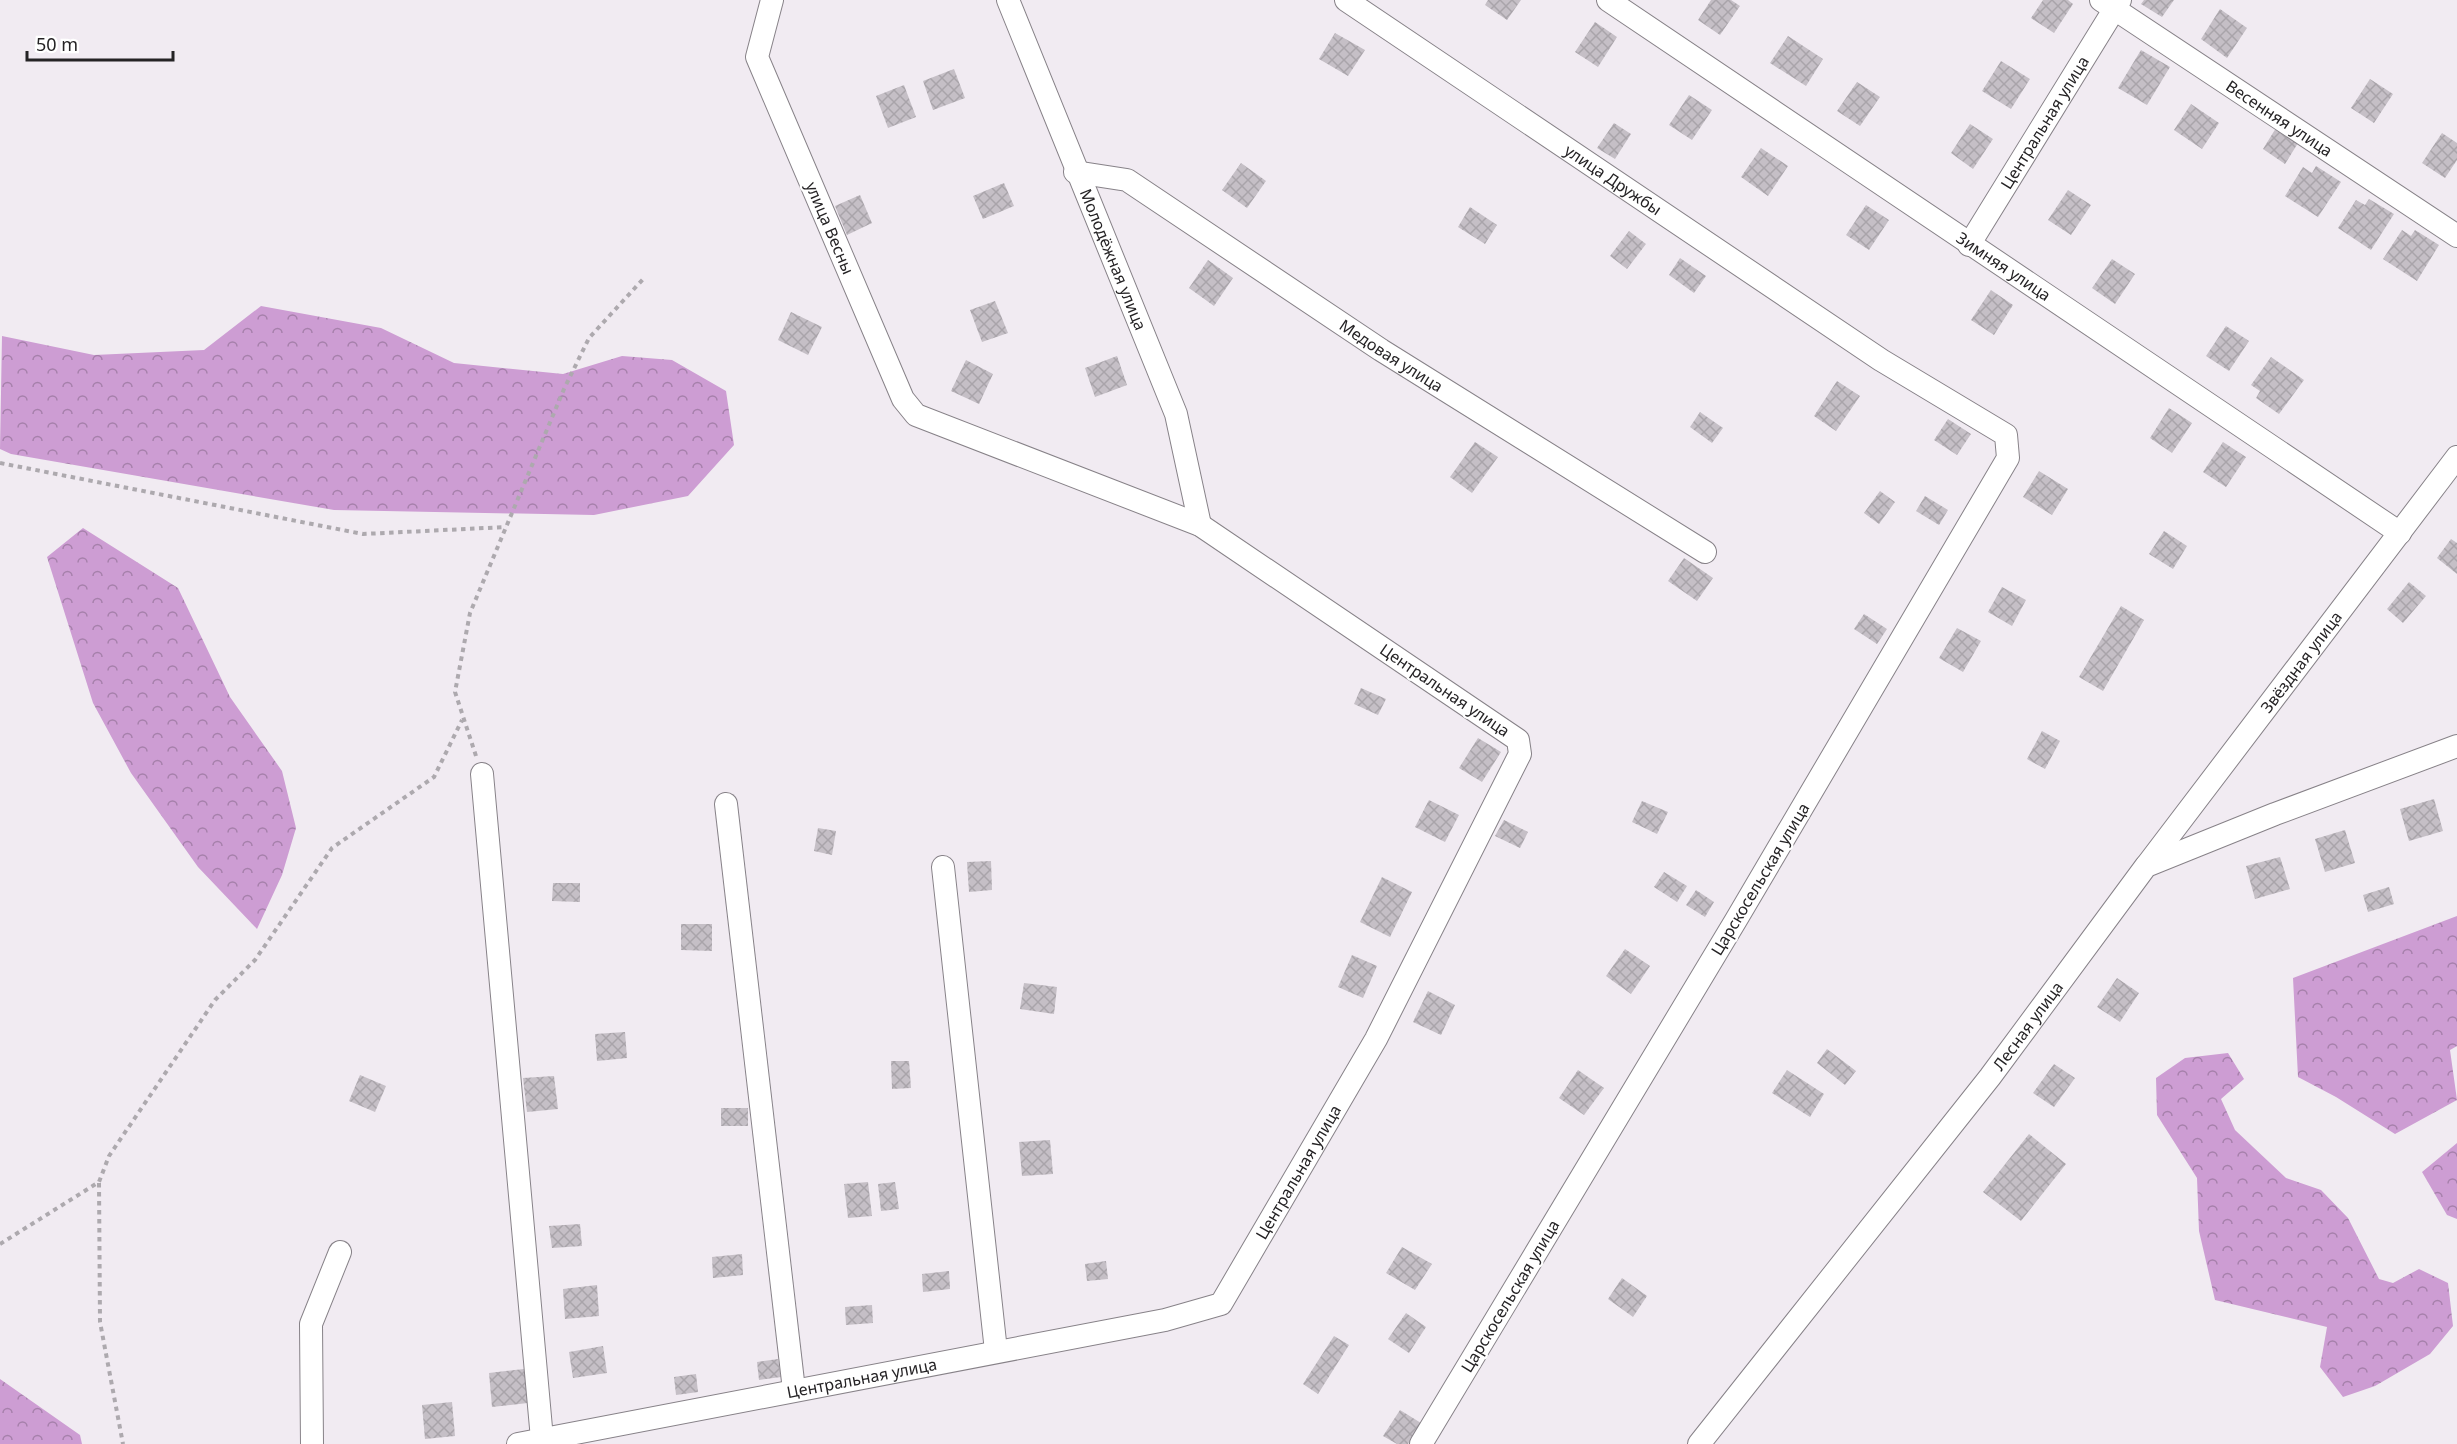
<svg xmlns="http://www.w3.org/2000/svg" width="2457" height="1444" font-family="'Noto Sans',sans-serif">
<style>
.forest{fill:url(#forest-crowns)}
.building{fill:url(#building-cross-hatch)}
.lines{fill:none;stroke-linecap:round;stroke-linejoin:round}
.minor-casing{stroke:#878288;stroke-width:24}
.path{stroke:#ada9ae;stroke-width:4;stroke-dasharray:4.5 4.5;stroke-linecap:butt}
.minor{stroke:#fff;stroke-width:22}
.labels{text-anchor:middle;stroke-width:4.5;stroke-linejoin:round;paint-order:stroke}
.street-label{font-size:16px;fill:#252325;stroke:#fff}
</style>
<defs>
<pattern id="forest-crowns" width="20" height="18" patternUnits="userSpaceOnUse" patternTransform="scale(1.5)"><rect width="20" height="18" fill="#cd9dd3"/><path d="M2 6a3 3 0 1 1 6 0M12 15a3 3 0 1 1 6 0" fill="none" stroke="#a680ab"/></pattern>
<pattern id="building-cross-hatch" width="8" height="8" patternUnits="userSpaceOnUse" patternTransform="scale(1.5)"><rect width="8" height="8" fill="#c5bfc6"/><path d="M0 0l8 8M0 8l8-8" fill="none" stroke="#a9a4aa"/></pattern>
</defs>
<rect width="100%" height="100%" fill="#f1ebf2"/>
<path class="forest" d="M 261,306 L 381,328 L 454,363 L 563,374 L 622,356 L 672,360 L 726,391 L 734,445 L 688,496 L 594,515 L 334,510 L 11,454 L 0,449 L 2,336 L 94,355 L 204,350 Z
M 83,528 L 178,588 L 230,697 L 282,771 L 296,828 L 282,875 L 257,929 L 198,867 L 131,773 L 93,703 L 47,557 Z
M 2457,916 L 2457,1046 L 2450,1050 L 2457,1100 L 2395,1134 L 2336,1097 L 2298,1077 L 2293,978 Z
M 2228,1053 L 2244,1079 L 2221,1099 L 2235,1130 L 2286,1178 L 2321,1190 L 2348,1218 L 2379,1279 L 2393,1283 L 2419,1269 L 2448,1283 L 2453,1326 L 2430,1354 L 2375,1386 L 2343,1397 L 2320,1367 L 2327,1327 L 2215,1300 L 2199,1231 L 2197,1178 L 2157,1115 L 2156,1078 L 2185,1058 Z
M 2457,1143 L 2457,1219 L 2447,1215 L 2422,1172 Z
M 0,1379 L 80,1435 L 82,1444 L 0,1444 Z"/>
<path class="building" d="M 1488,0 L 1521,0 L 1507,20 L 1485,5 Z
M 1711,0 L 1731,0 L 1740,6 L 1720,35 L 1698,20 Z
M 2043,0 L 2068,0 L 2073,4 L 2054,33 L 2031,18 Z
M 2144,0 L 2174,0 L 2162,17 L 2141,4 Z
M 2220,9 L 2247,28 L 2227,58 L 2201,39 Z
M 1595,22 L 1617,37 L 1598,67 L 1575,52 Z
M 1335,33 L 1365,50 L 1348,76 L 1319,59 Z
M 1788,36 L 1823,59 L 1806,86 L 1770,63 Z
M 2141,50 L 2170,67 L 2147,105 L 2118,88 Z
M 2001,61 L 2030,79 L 2011,109 L 1982,91 Z
M 954,69 L 965,98 L 933,110 L 923,81 Z
M 2370,79 L 2393,94 L 2374,123 L 2351,108 Z
M 1857,82 L 1880,97 L 1860,126 L 1837,111 Z
M 904,85 L 916,117 L 888,128 L 876,96 Z
M 1689,95 L 1712,110 L 1692,140 L 1669,125 Z
M 2191,104 L 2219,123 L 2202,149 L 2174,130 Z
M 1614,123 L 1631,134 L 1615,159 L 1597,148 Z
M 1970,124 L 1993,139 L 1973,169 L 1951,153 Z
M 2276,128 L 2298,143 L 2285,164 L 2263,149 Z
M 2442,133 L 2457,143 L 2457,160 L 2445,178 L 2422,163 Z
M 1761,148 L 1788,166 L 1768,196 L 1741,177 Z
M 1241,163 L 1266,181 L 1247,208 L 1222,190 Z
M 2316,166 L 2341,182 L 2318,217 L 2285,196 L 2303,167 L 2312,173 Z
M 1004,183 L 1014,206 L 983,219 L 973,196 Z
M 2068,190 L 2091,205 L 2071,235 L 2048,220 Z
M 860,195 L 872,223 L 847,235 L 835,206 Z
M 2369,199 L 2394,214 L 2371,250 L 2338,228 L 2356,200 L 2365,205 Z
M 1866,205 L 1889,220 L 1869,250 L 1846,235 Z
M 1470,207 L 1497,225 L 1485,244 L 1458,227 Z
M 2402,230 L 2411,236 L 2415,230 L 2439,245 L 2417,281 L 2383,259 Z
M 1629,231 L 1646,244 L 1627,269 L 1610,256 Z
M 1680,258 L 1706,276 L 1694,293 L 1669,275 Z
M 2112,259 L 2135,274 L 2115,304 L 2092,288 Z
M 1208,260 L 1233,278 L 1214,306 L 1189,288 Z
M 1991,290 L 2013,305 L 1994,335 L 1971,320 Z
M 995,301 L 1008,333 L 982,342 L 970,310 Z
M 791,312 L 822,327 L 808,355 L 778,340 Z
M 2226,326 L 2249,341 L 2229,371 L 2206,356 Z
M 1117,356 L 1127,385 L 1095,397 L 1085,368 Z
M 2271,357 L 2304,380 L 2279,414 L 2256,398 L 2260,391 L 2251,385 Z
M 966,360 L 993,374 L 979,404 L 951,391 Z
M 1837,381 L 1860,396 L 1836,431 L 1814,416 Z
M 2169,408 L 2192,423 L 2172,453 L 2150,438 Z
M 1700,412 L 1723,428 L 1712,443 L 1690,427 Z
M 1948,419 L 1971,434 L 1957,455 L 1934,440 Z
M 1475,442 L 1498,457 L 1472,493 L 1450,477 Z
M 2223,442 L 2246,457 L 2226,487 L 2203,472 Z
M 2039,471 L 2068,489 L 2052,515 L 2023,497 Z
M 1880,491 L 1895,502 L 1879,524 L 1864,513 Z
M 1925,496 L 1948,510 L 1939,525 L 1916,511 Z
M 2164,531 L 2187,546 L 2173,569 L 2149,554 Z
M 2451,539 L 2457,543 L 2457,574 L 2437,558 Z
M 1684,558 L 1713,578 L 1697,601 L 1668,581 Z
M 2409,582 L 2426,596 L 2403,623 L 2387,609 Z
M 2002,587 L 2026,600 L 2012,626 L 1988,612 Z
M 2121,606 L 2144,620 L 2103,691 L 2079,677 Z
M 1864,614 L 1887,629 L 1877,644 L 1854,629 Z
M 1957,628 L 1981,641 L 1963,672 L 1939,658 Z
M 1361,688 L 1386,699 L 1378,715 L 1354,704 Z
M 2042,731 L 2060,741 L 2045,769 L 2027,759 Z
M 1478,738 L 1501,752 L 1482,782 L 1459,768 Z
M 2434,799 L 2443,831 L 2409,841 L 2400,809 Z
M 1429,800 L 1459,815 L 1445,842 L 1415,827 Z
M 1642,801 L 1668,812 L 1657,834 L 1632,822 Z
M 1504,820 L 1528,832 L 1520,848 L 1495,836 Z
M 818,828 L 836,831 L 832,855 L 814,851 Z
M 2345,830 L 2355,863 L 2325,872 L 2315,839 Z
M 2280,857 L 2290,889 L 2255,899 L 2246,866 Z
M 991,861 L 992,890 L 969,892 L 967,862 Z
M 1664,872 L 1687,886 L 1677,902 L 1654,887 Z
M 1382,877 L 1412,892 L 1390,937 L 1360,922 Z
M 553,883 L 580,883 L 580,902 L 552,901 Z
M 2389,887 L 2394,904 L 2368,912 L 2363,895 Z
M 1696,890 L 1714,902 L 1705,917 L 1686,905 Z
M 681,924 L 712,924 L 712,951 L 681,950 Z
M 1625,949 L 1650,966 L 1631,994 L 1606,976 Z
M 1352,955 L 1377,966 L 1363,998 L 1338,987 Z
M 2117,978 L 2139,993 L 2120,1022 L 2097,1007 Z
M 1024,983 L 1057,987 L 1054,1014 L 1020,1009 Z
M 1428,991 L 1455,1005 L 1441,1035 L 1413,1022 Z
M 625,1032 L 627,1058 L 597,1061 L 595,1034 Z
M 1827,1049 L 1856,1071 L 1845,1085 L 1817,1063 Z
M 891,1061 L 909,1061 L 911,1088 L 892,1089 Z
M 2054,1064 L 2075,1078 L 2054,1107 L 2033,1093 Z
M 1578,1070 L 1604,1088 L 1584,1115 L 1559,1098 Z
M 1787,1070 L 1824,1094 L 1810,1117 L 1772,1093 Z
M 360,1075 L 386,1086 L 375,1112 L 349,1101 Z
M 554,1076 L 558,1109 L 527,1112 L 523,1078 Z
M 721,1108 L 748,1108 L 748,1126 L 721,1126 Z
M 2029,1134 L 2066,1164 L 2021,1221 L 1983,1192 Z
M 1050,1140 L 1053,1174 L 1022,1176 L 1019,1142 Z
M 868,1182 L 872,1216 L 848,1218 L 844,1184 Z
M 895,1182 L 899,1209 L 881,1211 L 878,1184 Z
M 580,1224 L 582,1246 L 552,1248 L 549,1226 Z
M 1402,1247 L 1432,1264 L 1415,1290 L 1386,1273 Z
M 742,1254 L 743,1275 L 713,1278 L 712,1257 Z
M 1106,1261 L 1108,1279 L 1087,1281 L 1085,1264 Z
M 949,1271 L 950,1289 L 923,1292 L 922,1274 Z
M 1622,1278 L 1647,1296 L 1633,1317 L 1608,1299 Z
M 597,1285 L 599,1316 L 565,1319 L 563,1289 Z
M 872,1305 L 873,1323 L 846,1325 L 845,1307 Z
M 1406,1313 L 1426,1327 L 1409,1353 L 1388,1339 Z
M 1334,1336 L 1349,1345 L 1318,1394 L 1303,1384 Z
M 603,1346 L 607,1373 L 573,1378 L 569,1352 Z
M 778,1359 L 781,1377 L 759,1380 L 757,1362 Z
M 524,1369 L 528,1403 L 492,1407 L 489,1373 Z
M 696,1374 L 698,1392 L 676,1395 L 674,1377 Z
M 452,1402 L 455,1436 L 425,1439 L 422,1405 Z
M 1400,1410 L 1421,1423 L 1408,1444 L 1397,1444 L 1383,1436 Z"/>
<g class="lines">
<defs>
<g id="minor">
<path id="s1" d="M 1008,0 L 1176,414 L 1200,525"/>
<path id="s2" d="M 1346,0 L 1881,360 L 2006,435 L 2008,458 L 1736,920 L 1421,1444"/>
<path id="s3" d="M 1608,0 L 2400,533"/>
<path id="s4" d="M 2101,0 L 2457,236"/>
<path id="s5" d="M 1075,172 L 1127,180 L 1381,350 L 1705,552"/>
<path id="s6" d="M 1969,245 L 2120,0"/>
<path d="M 482,774 L 542,1439"/>
<path d="M 726,804 L 794,1390"/>
<path id="s7" d="M 2147,865 L 2457,457"/>
<path d="M 943,867 L 996,1351"/>
<path d="M 312,1444 L 311,1324 L 340,1252"/>
<path id="s8" d="M 518,1444 L 1165,1320 L 1221,1304 L 1376,1039 L 1520,754 L 1518,740 L 1200,525 L 916,415 L 903,399 L 757,57 L 772,0"/>
<path id="s9" d="M 1699,1444 L 1990,1077 L 2146,866 L 2275,814 L 2457,746"/>
</g>
</defs>
<use href="#minor" class="minor-casing"/>
<path class="path" d="M 0,463 L 363,534 L 506,527
M 476,756 L 455,692 L 470,613 L 564,389 L 589,338 L 645,277
M 99,1183 L 100,1322 L 123,1444
M 0,1244 L 99,1182 L 109,1156 L 215,1000 L 255,960 L 332,848 L 434,777 L 462,720"/>
<use href="#minor" class="minor"/>
</g>
<g class="labels">
<g class="street-label">
<text dy="6" stroke="none"><textPath href="#s4" startOffset="214">Весенняя улица</textPath></text>
<text dy="6" stroke="none"><textPath href="#s6" startOffset="144">Центральная улица</textPath></text>
<text dy="6" stroke="none"><textPath href="#s2" startOffset="322">улица Дружбы</textPath></text>
<text transform="translate(830 228) rotate(67)" y="6">улица Весны</text>
<text dy="6" stroke="none"><textPath href="#s1" startOffset="280">Молодёжная улица</textPath></text>
<text dy="6" stroke="none"><textPath href="#s3" startOffset="477">Зимняя улица</textPath></text>
<text dy="6" stroke="none"><textPath href="#s5" startOffset="370">Медовая улица</textPath></text>
<text dy="6" stroke="none"><textPath href="#s7" startOffset="255">Звёздная улица</textPath></text>
<text transform="translate(1445 690) rotate(34)" y="6">Центральная улица</text>
<text transform="translate(1760 879) rotate(-59)" y="6">Царскосельская улица</text>
<text dy="6" stroke="none"><textPath href="#s9" startOffset="532">Лесная улица</textPath></text>
<text dy="6" stroke="none"><textPath href="#s8" startOffset="870">Центральная улица</textPath></text>
<text transform="translate(1510 1296) rotate(-59)" y="6">Царскосельская улица</text>
<text dy="6" stroke="none"><textPath href="#s8" startOffset="350">Центральная улица</textPath></text>
</g>
</g>
<path d="M27 51v9h146v-9" fill="none" stroke="#252325" stroke-width="3"/>
<text x="36" y="51" font-size="18" fill="#252325" stroke="#ffffff" stroke-width="4.5" paint-order="stroke">50 m</text>
</svg>
